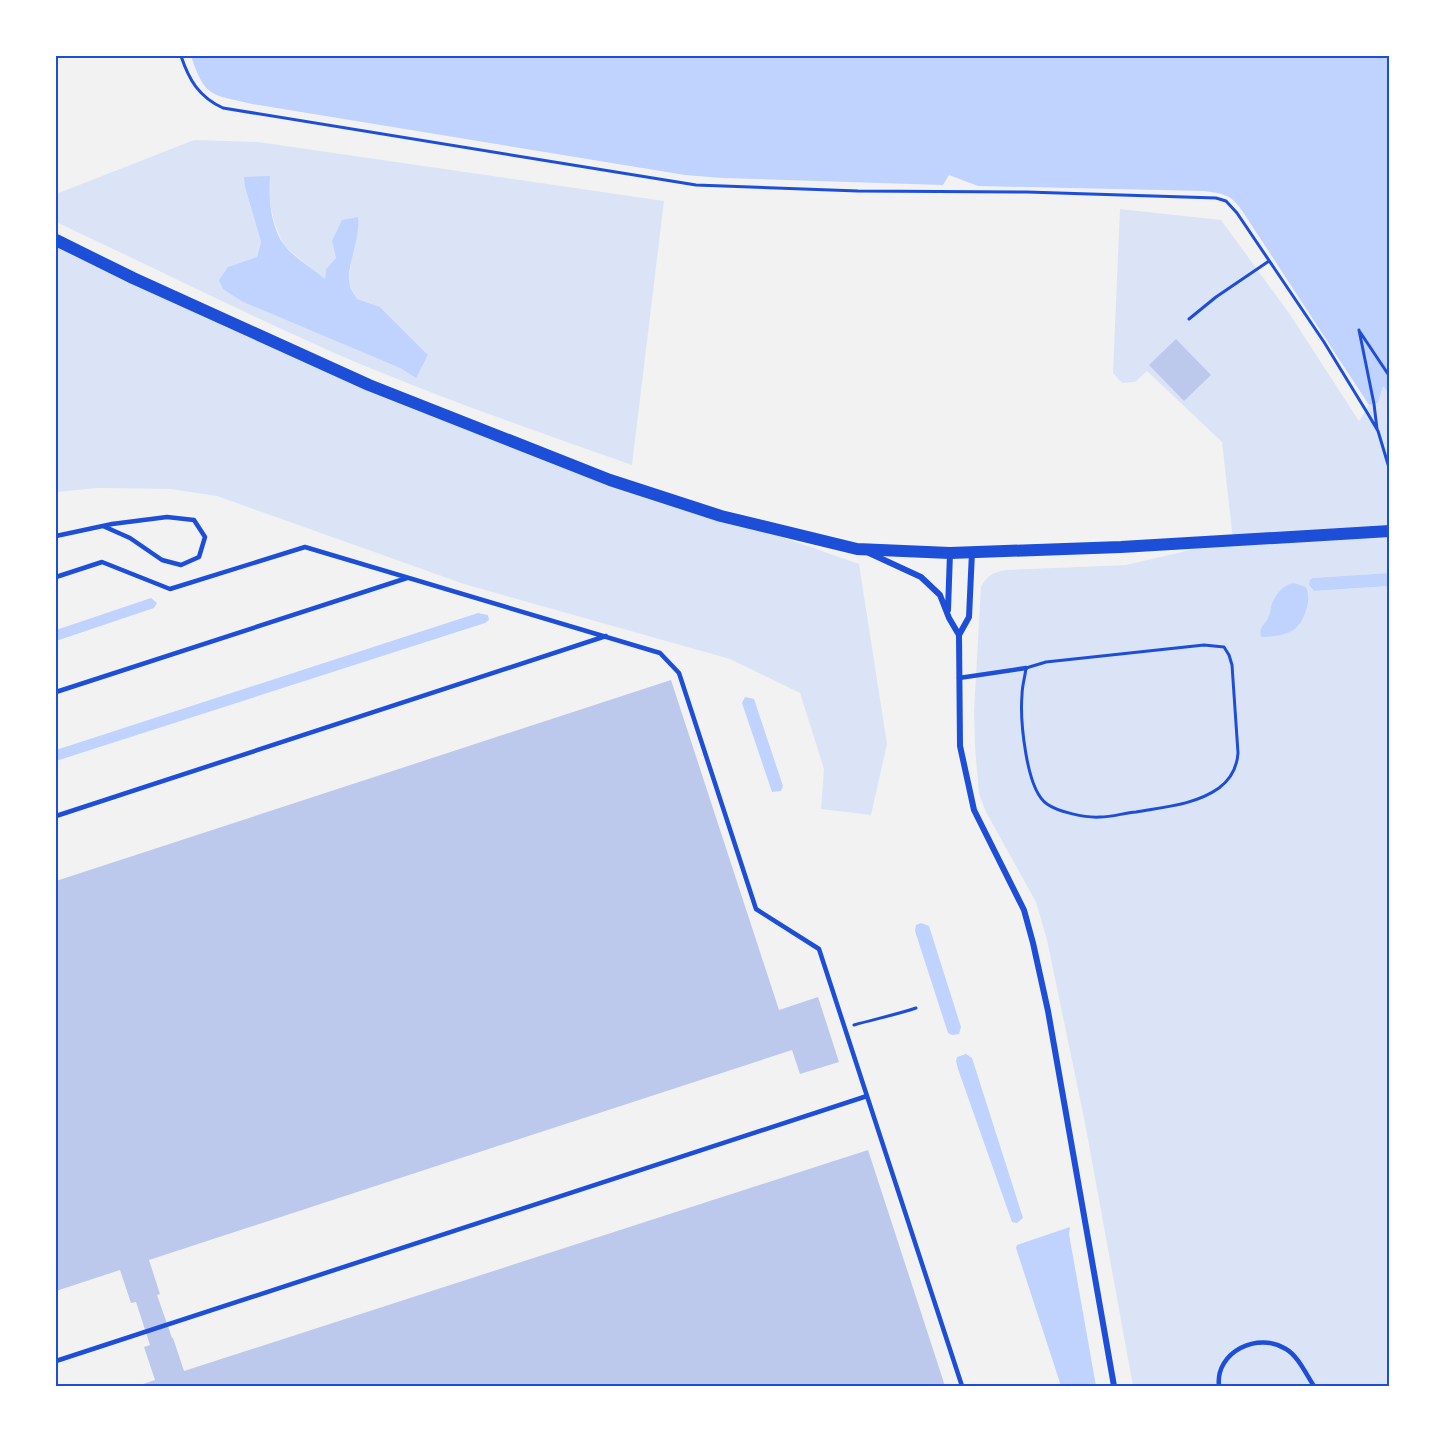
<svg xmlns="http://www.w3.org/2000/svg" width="1445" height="1442" font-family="Commissioner,sans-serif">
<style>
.green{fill:#dbe4f7;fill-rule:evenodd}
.water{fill:#bfd3fe}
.building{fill:#bdc9ec}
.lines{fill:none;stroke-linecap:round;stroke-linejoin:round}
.path{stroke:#1d4ed8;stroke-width:3}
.service{stroke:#1d4ed8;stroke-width:4.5}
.minor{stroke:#1d4ed8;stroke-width:6}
.secondary{stroke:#1d4ed8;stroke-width:12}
.neatline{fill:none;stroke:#1d4ed8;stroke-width:2}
</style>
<rect width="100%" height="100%" fill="#f2f2f2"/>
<path class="green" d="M 194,140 L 258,142 L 664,201 L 632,465 C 541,433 449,401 360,364 C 257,320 157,269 56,222 L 56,194 ZM 245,177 L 268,192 L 274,222 L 284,246 L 325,279 L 326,269 L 336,258 L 332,241 L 351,262 L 349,284 L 357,299 L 380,307 L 428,355 L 416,377 L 400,368 L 243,302 L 228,267 L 257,257 L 261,242 L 245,187 Z
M 1120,209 L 1221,220 L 1289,313 L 1359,421 L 1369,405 L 1378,403 L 1383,385 L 1389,394 L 1389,573 L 1313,578 L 1314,591 L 1389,586 L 1389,1386 L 1133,1386 L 1085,1123 L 1047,940 L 1036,902 L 986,812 L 979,794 L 975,746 L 974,711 L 981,587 C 987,575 994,572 1007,570 L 1126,565 L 1233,540 L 1222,442 L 1147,371 L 1135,382 L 1122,383 L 1113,373 Z
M 56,240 L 369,385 L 721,516 L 859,564 L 887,744 L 871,815 L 821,809 L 824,769 L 800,693 L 730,659 L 464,584 L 217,496 L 170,489 L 99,488 L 56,492 Z"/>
<path class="water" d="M 191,56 L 1389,56 L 1389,394 L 1383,386 L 1378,403 L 1369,405 L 1241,209 C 1229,193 1223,194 1204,191 L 978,186 L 949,175 L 943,185 L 723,178 L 685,175 L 252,104 C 211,94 205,98 191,56 Z
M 270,176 C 268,198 271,227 284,245 C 291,255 315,270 325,279 L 326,269 L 336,258 L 332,241 L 342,220 L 358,217 C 361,239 345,267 350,286 C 351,290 355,295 357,299 L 380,307 L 428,355 L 416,378 L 400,368 L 243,302 L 223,289 L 219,280 L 228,267 L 257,257 L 261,242 L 245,187 L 244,177 Z
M 1389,573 L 1389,586 L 1314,591 L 1309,585 L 1310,580 L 1313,578 Z
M 1294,583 L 1306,587 C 1309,595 1309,602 1306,610 C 1299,634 1284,636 1261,637 C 1258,627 1266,624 1269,616 C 1270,614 1271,608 1271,606 C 1275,595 1282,585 1294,583 Z
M 151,598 L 157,603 L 154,608 L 56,641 L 56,630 Z
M 478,613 L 488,615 L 489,620 L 485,623 L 56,761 L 56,750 Z
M 745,697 L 754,699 L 783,786 L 781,791 L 772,792 L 742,703 Z
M 921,923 L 929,926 L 961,1027 L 959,1034 L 952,1035 L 948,1033 L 915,931 L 916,925 Z
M 966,1054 L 972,1058 L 1023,1218 L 1017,1223 L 1012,1222 L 958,1069 L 956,1061 L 957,1057 Z
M 1070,1227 L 1069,1234 L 1096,1386 L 1061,1386 L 1016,1248 L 1017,1245 Z"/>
<path class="building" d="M 1176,339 L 1211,375 L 1184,401 L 1149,365 Z
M 671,680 L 779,1010 L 818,997 L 839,1062 L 800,1074 L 792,1050 L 149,1260 L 160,1294 L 157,1295 L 172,1338 L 173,1338 L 184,1371 L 868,1150 L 945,1386 L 137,1386 L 155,1380 L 144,1347 L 150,1345 L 136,1302 L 131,1303 L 120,1270 L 56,1291 L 56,881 Z"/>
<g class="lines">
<path class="path" d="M 181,56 C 189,80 199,97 223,108 L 696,185 L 858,191 L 1027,192 L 1216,198 L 1226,201 L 1237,213 L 1324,342 L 1368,414 L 1378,431 L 1390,471
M 1189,319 L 1216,297 L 1269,261
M 1359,330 L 1374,404 L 1377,429
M 1360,332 L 1390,377
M 1204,645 L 1224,647 L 1229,655 L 1232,665 L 1238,753 C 1237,767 1231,779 1219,788 C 1195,805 1164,807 1136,812 C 1124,813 1112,817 1100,817 C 1086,818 1058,812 1047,804 C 1026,790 1020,720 1022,695 C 1022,686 1025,677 1026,668 L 1046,662 Z
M 854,1025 C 875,1019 895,1015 916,1008"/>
<path class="service" d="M 56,536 L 112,524 L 167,517 L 194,520 L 205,537 L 199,557 L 181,565 L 162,560 L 130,538 L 103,526
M 56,577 L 102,562 L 170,589 L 305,547 L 660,653 L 679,673 L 756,909 L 819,949 L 867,1096
M 959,678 L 1026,668
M 56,692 L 407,578
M 56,816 L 606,636
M 56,1361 L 867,1096 L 962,1386
M 1219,1386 C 1215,1352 1258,1331 1286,1349 C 1298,1356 1306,1374 1314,1386"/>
<path class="minor" d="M 972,552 L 969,617 L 959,635 L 960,746 L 974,810 L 1024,910 L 1033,943 L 1048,1011 L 1114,1386
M 869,553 L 921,577 L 940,595 L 949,618 L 959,635
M 948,610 L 950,553"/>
<path class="secondary" d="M 56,240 L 133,278 L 369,385 L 610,480 L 721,516 L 857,549 L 950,553 L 1121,547 L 1390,531"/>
</g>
<rect width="1445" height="1442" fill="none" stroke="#ffffff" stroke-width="114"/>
<rect x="57" y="57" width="1331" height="1328" class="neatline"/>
</svg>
